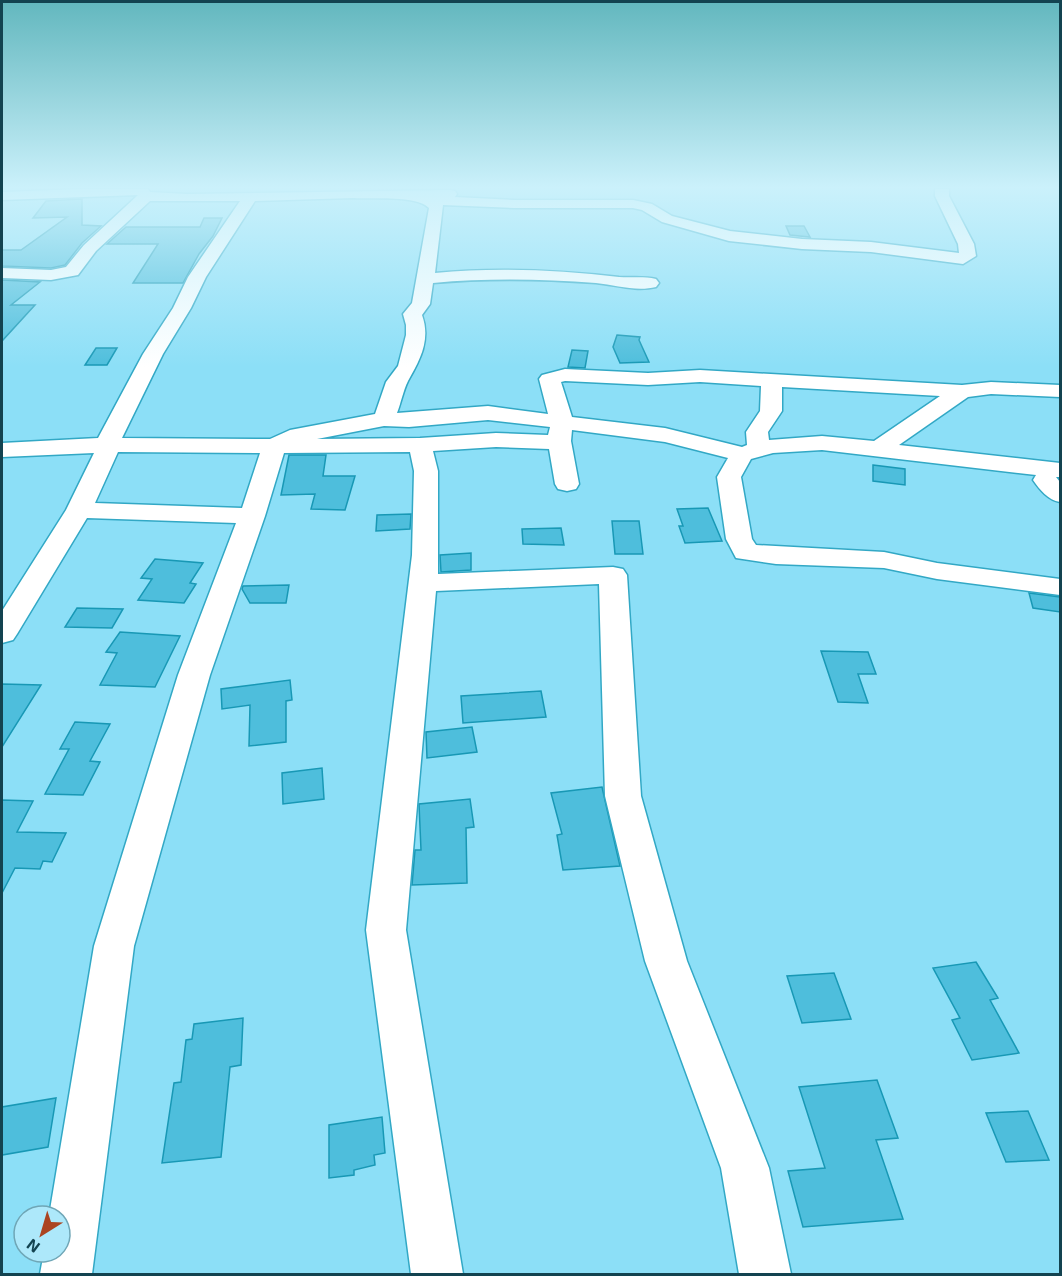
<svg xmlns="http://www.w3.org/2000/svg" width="1062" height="1276" font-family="'Exo 2',sans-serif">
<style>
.building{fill:#4ebedc;stroke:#1898b5;stroke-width:1.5}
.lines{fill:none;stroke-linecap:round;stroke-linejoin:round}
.minor-casing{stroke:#32a8c5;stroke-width:3}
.minor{fill:#fff;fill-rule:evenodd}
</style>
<rect width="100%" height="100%" fill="#8cdff7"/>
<path class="building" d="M 82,199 L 82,225 L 101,226 L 82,243 L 65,265 L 51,268 L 2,266 L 2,250 L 21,250 L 67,217 L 33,218 L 46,201 Z
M 204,218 L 222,218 L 213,236 L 199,254 L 183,283 L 133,283 L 158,244 L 107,244 L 126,227 L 200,227 Z
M 786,226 L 804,226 L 810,237 L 790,235 Z
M 2,280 L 40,282 L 11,305 L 35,305 L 2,341 Z
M 617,335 L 640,337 L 639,340 L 649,362 L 620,363 L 613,347 Z
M 96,348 L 117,348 L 107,365 L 85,365 Z
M 572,350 L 588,351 L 585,368 L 568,367 Z
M 289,455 L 326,455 L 323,476 L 355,476 L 345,510 L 311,509 L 315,494 L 281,495 Z
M 873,465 L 905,469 L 905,485 L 873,481 Z
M 708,508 L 722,541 L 685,543 L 679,526 L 683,526 L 677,509 Z
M 411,514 L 410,529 L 376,531 L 377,515 Z
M 612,521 L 639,521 L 643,554 L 615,554 Z
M 561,528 L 564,545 L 523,544 L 522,529 Z
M 471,553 L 471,570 L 441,572 L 440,555 Z
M 155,559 L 203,563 L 190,583 L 196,584 L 184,603 L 138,600 L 152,579 L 141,578 Z
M 289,585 L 286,603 L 250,603 L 242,589 L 243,586 Z
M 1029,593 L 1060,597 L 1060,612 L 1033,608 Z
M 77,608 L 123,609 L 112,628 L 65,627 Z
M 120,632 L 180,636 L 155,687 L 100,685 L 117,653 L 106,652 Z
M 821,651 L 868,652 L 876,674 L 858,674 L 868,703 L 838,702 Z
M 290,680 L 292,700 L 286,701 L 286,742 L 249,746 L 250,705 L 222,709 L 221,689 Z
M 2,684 L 41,685 L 2,747 Z
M 541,691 L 546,717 L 463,723 L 461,696 Z
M 75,722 L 110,724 L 90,761 L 100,762 L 83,795 L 45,794 L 69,749 L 60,749 Z
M 472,727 L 477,752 L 427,758 L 426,732 Z
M 322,768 L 324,799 L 283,804 L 282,773 Z
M 602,787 L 620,866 L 563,870 L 557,835 L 562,834 L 551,793 Z
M 470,799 L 474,827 L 466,828 L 467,883 L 412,885 L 415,850 L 421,850 L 419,804 Z
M 2,800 L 33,801 L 17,832 L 66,833 L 52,862 L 43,861 L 40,869 L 15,868 L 2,893 Z
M 976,962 L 998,998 L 990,1000 L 1019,1053 L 972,1060 L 952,1020 L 960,1018 L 933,968 Z
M 834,973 L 851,1019 L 802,1023 L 787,976 Z
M 243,1018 L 241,1065 L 230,1067 L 221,1157 L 162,1163 L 174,1083 L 181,1082 L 186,1040 L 192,1039 L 194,1024 Z
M 877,1080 L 898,1138 L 876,1140 L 903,1219 L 803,1227 L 788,1171 L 825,1168 L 799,1087 Z
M 56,1098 L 48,1147 L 2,1155 L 2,1107 Z
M 1028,1111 L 1049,1160 L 1006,1162 L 986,1113 Z
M 382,1117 L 385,1153 L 374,1155 L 375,1165 L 354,1170 L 354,1175 L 329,1178 L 329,1125 Z"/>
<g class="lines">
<defs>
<path id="minor" d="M 81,189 L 148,189 L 150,192 L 187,194 L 450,190 L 455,191 L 457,194 L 455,197 L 514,200 L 633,200 L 652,204 L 672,216 L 730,231 L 802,239 L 871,242 L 959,253 L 958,244 L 935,196 L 935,189 L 949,189 L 949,196 L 974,244 L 976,256 L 963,264 L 871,252 L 802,249 L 729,241 L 662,222 L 642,210 L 633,208 L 514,208 L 443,205 L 435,273 C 497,267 558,270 619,277 C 632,278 644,276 656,279 L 659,283 L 656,287 C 636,292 616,285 596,283 C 542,279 487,278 433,283 L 430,304 L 422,315 C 431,340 420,360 408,381 C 403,391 401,403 397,413 L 488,406 L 548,414 L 539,379 L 542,375 L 565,369 L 648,373 L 700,370 L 962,385 L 991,382 L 1060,385 L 1060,397 L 991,394 L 968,397 L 899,445 L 1060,463 L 1060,477 L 1056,477 L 1060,482 L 1060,502 C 1048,500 1040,490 1033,480 L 1036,475 L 822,450 L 773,453 L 751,459 L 741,477 L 752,539 L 756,545 L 884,552 L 937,563 L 1060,579 L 1060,595 L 937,579 L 884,568 L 776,564 L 736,558 L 726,539 L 717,477 L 728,458 L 665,442 L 572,430 L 571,441 L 579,484 L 576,489 L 567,491 L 558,489 L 555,484 L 549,449 L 496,447 L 433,451 L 438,471 L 438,574 L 613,567 L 623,569 L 627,575 L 641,796 L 687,961 L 769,1168 L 791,1274 L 739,1274 L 721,1168 L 645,961 L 605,796 L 599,584 L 436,591 L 406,930 L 463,1274 L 411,1274 L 366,930 L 412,555 L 414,471 L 410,452 L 284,453 L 265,516 L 210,675 L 134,946 L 92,1274 L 40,1274 L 44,1252 L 60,1252 L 60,1216 L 49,1216 L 94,946 L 178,675 L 236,523 L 87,518 L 17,634 L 13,640 L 2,643 L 2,611 L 66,510 L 94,453 L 2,457 L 2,443 L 98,438 L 143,354 L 173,308 L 188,277 L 240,201 L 150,201 L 96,251 L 78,275 L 51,280 L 2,278 L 2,268 L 51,270 L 66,267 L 84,245 L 138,195 L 2,200 L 2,192 ZM 352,198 C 371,199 417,195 429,208 L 412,303 L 403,314 L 406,325 L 406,335 L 398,366 L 386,382 L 375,414 L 290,430 L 270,439 L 122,438 L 163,354 L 191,308 L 206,277 L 255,201 ZM 565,381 L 648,385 L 700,382 L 761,386 L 760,411 L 746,432 L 747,445 L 742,447 L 665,428 L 572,417 L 561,382 ZM 782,387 L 940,396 L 874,441 L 822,436 L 769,440 L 768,432 L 782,411 ZM 488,420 L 550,427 L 548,435 L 496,433 L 420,438 L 317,439 L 384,426 L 409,427 ZM 118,452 L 260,453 L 242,508 L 95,503 Z"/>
</defs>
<use href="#minor" class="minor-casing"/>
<use href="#minor" class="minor"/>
</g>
<linearGradient id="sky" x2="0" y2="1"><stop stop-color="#62b7be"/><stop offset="0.51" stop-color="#cbf1fb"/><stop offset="1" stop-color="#cbf1fb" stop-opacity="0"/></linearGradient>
<rect width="1062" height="367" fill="url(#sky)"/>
<rect width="1062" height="1276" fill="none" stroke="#134350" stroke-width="6"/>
<g transform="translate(42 1234) rotate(217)"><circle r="28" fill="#ade8fa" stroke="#6fa6b6" stroke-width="1.5"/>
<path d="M0-4.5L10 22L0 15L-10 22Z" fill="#ab4420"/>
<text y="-9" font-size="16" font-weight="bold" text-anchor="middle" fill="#134350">N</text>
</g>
</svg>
